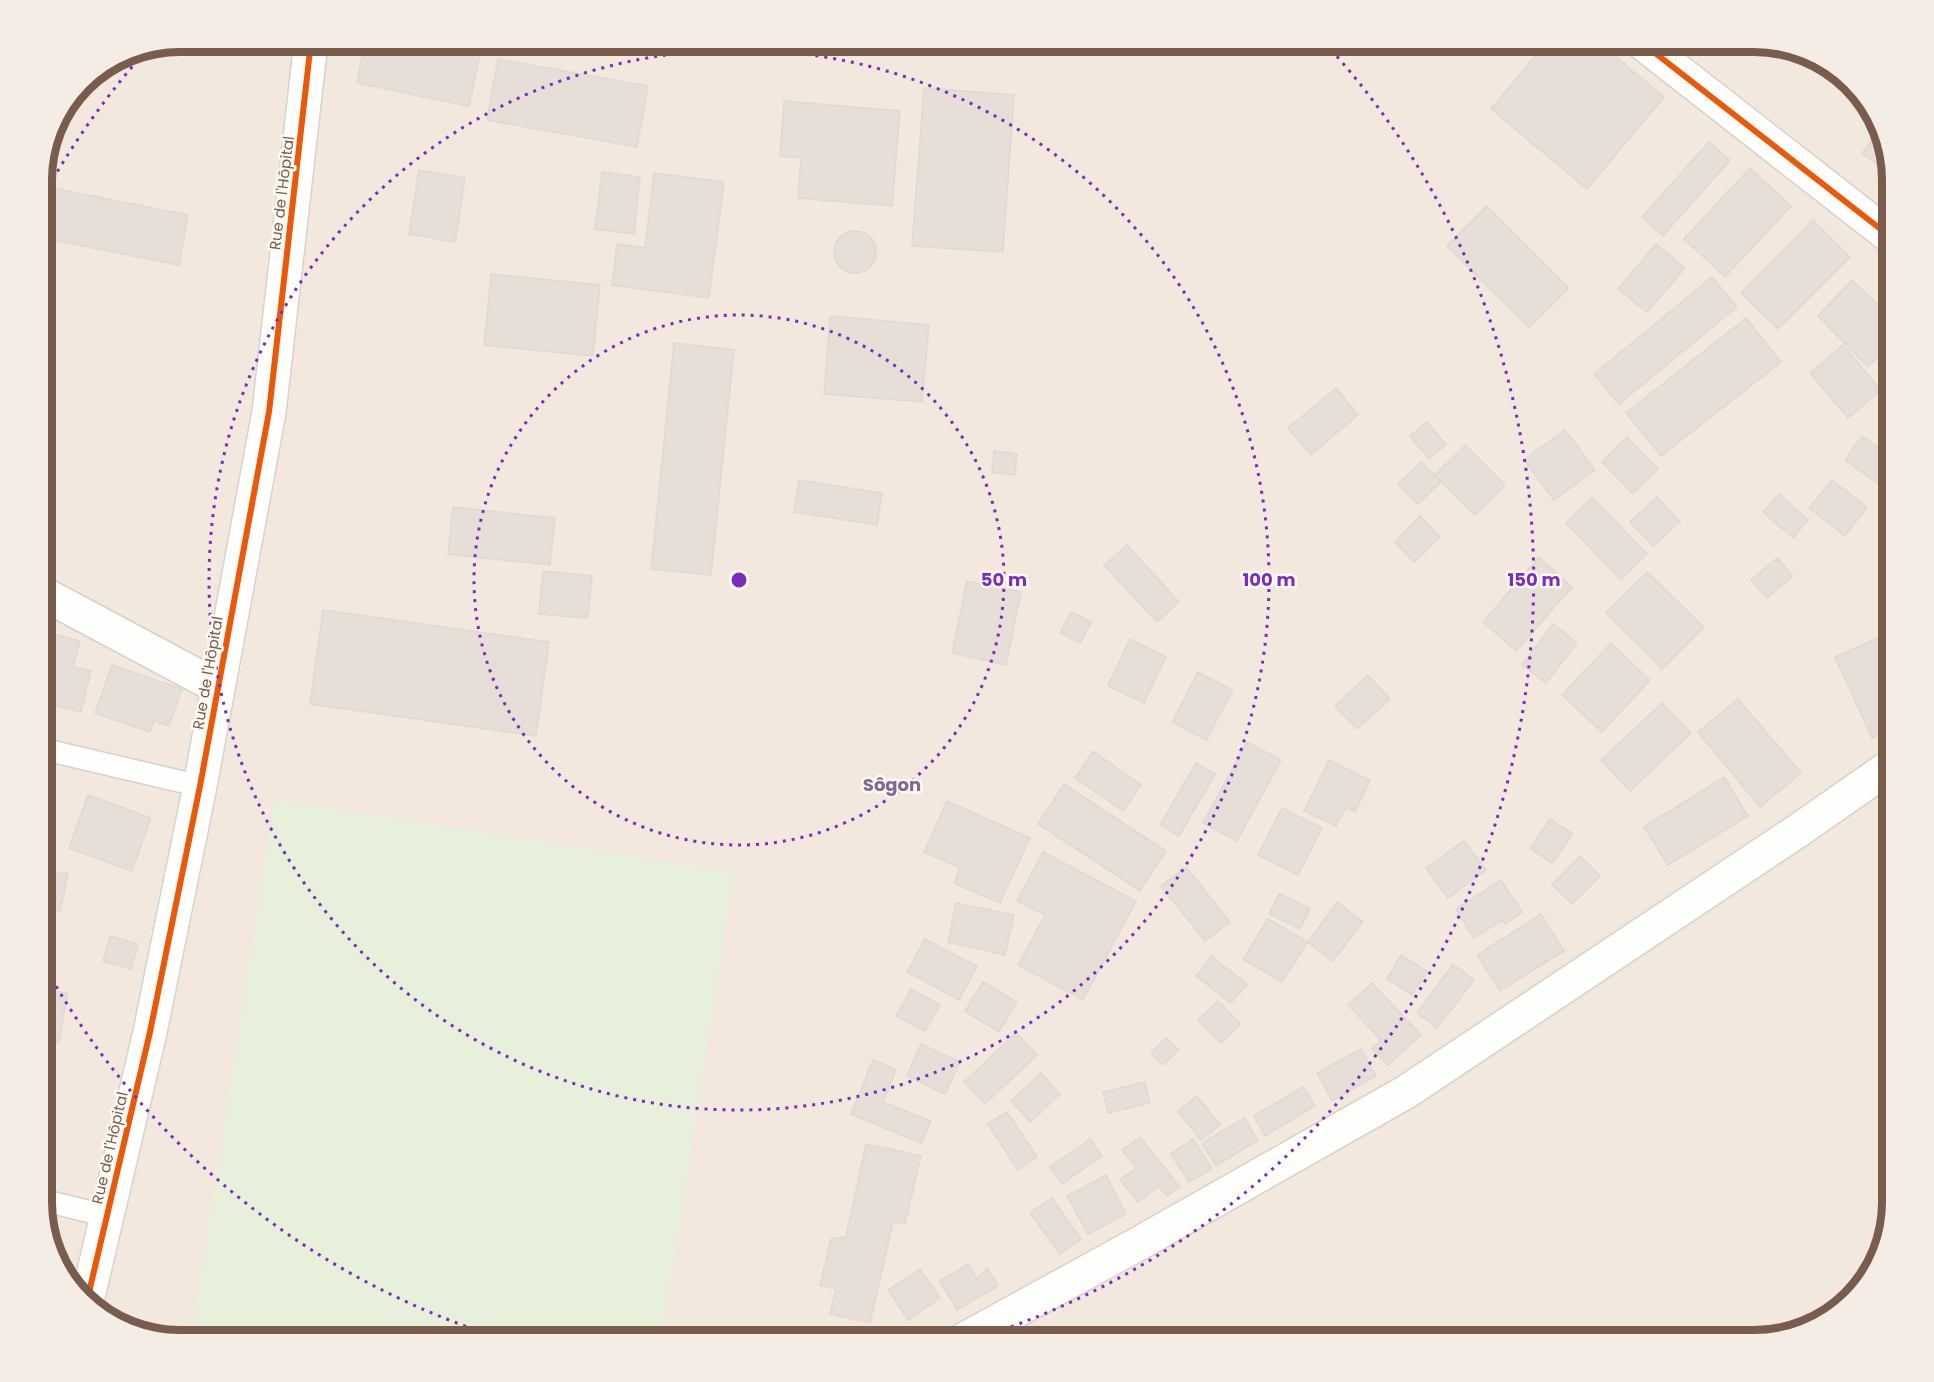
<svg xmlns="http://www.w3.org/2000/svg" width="1934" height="1382" font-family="Poppins,sans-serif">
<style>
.residential{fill:#f2e8de}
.green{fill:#e7f0db}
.building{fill:#e6ded7;stroke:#e2d8d2;stroke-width:1.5}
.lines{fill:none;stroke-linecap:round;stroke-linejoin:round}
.lane-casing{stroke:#d7d1cb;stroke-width:24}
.street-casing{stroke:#d7d1cb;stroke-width:36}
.secondary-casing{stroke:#d9d2cb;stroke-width:36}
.lane{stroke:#fefefd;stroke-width:21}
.street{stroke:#fefefd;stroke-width:33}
.secondary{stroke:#fefefd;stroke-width:33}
.cycleway-casing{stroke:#fffaf3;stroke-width:10}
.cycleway{stroke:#e8590c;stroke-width:6}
.ring{fill:none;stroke:#7b2cbf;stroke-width:3;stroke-dasharray:3 6}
.labels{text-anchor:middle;stroke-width:5;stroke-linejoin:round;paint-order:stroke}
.street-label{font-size:15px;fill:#7a5c4d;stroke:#fffaf3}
.quarter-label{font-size:18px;font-weight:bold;fill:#846695;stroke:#fffaf3}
.rim{fill:none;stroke:#7a5c4d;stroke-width:8}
.centre{fill:#7b2cbf;stroke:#fffaf3;stroke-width:3}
.ring-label{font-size:18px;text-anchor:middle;font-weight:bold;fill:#7b2cbf;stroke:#fffaf3;stroke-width:5;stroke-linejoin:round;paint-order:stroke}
</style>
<rect width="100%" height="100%" fill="#f9f5f0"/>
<path class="residential" d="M 180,42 L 1754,42 L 1838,70 L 1878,119 L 1892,180 L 1892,1202 L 1864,1286 L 1815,1326 L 1754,1340 L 180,1340 L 96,1312 L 60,1271 L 42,1211 L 42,171 L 56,119 L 89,77 L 128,52 Z"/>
<path class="green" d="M 275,800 L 733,873 L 661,1340 L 191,1340 Z"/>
<path class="building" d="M 365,42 L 424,42 L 480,53 L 469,106 L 357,83 Z
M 1547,42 L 1598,42 L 1664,97 L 1587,189 L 1491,109 Z
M 498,59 L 648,86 L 637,147 L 487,120 Z
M 924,88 L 1014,95 L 1003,252 L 912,246 Z
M 784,101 L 900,111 L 892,206 L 798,198 L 801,158 L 780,156 Z
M 1880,130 L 1891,176 L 1862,153 Z
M 1709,142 L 1730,160 L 1663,236 L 1642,217 Z
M 1750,168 L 1791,206 L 1725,277 L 1684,239 Z
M 419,170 L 465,178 L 455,242 L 409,234 Z
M 602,172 L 640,177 L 634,234 L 595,229 Z
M 654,173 L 724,182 L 709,298 L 612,285 L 617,244 L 645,248 Z
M 47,187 L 188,215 L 179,265 L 42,238 L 42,208 Z
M 1487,206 L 1569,288 L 1529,328 L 1447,246 Z
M 1813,220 L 1850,257 L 1778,329 L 1741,293 Z
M834 252a21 21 0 1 1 42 0a21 21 0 1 1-42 0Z
M 1656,244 L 1685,268 L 1647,312 L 1618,289 Z
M 491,274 L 600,285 L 593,356 L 484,345 Z
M 1712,277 L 1737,307 L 1619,404 L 1594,374 Z
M 1852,280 L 1885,311 L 1892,303 L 1892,342 L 1868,367 L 1818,316 Z
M 830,316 L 929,325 L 922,402 L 824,394 Z
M 1746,318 L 1781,362 L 1661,456 L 1626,413 Z
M 674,343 L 734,350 L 711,575 L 651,569 Z
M 1843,345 L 1881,390 L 1848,418 L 1810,373 Z
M 1336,388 L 1358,415 L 1311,455 L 1288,428 Z
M 1427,422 L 1446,445 L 1429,459 L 1410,436 Z
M 1565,430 L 1595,470 L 1554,500 L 1524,460 Z
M 1862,436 L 1892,457 L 1892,483 L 1887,490 L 1845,460 Z
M 1627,437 L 1658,469 L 1633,494 L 1602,462 Z
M 1465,445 L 1505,485 L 1475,515 L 1435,475 Z
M 994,451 L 1017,454 L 1015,475 L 992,472 Z
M 1421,462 L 1441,482 L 1418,504 L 1398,484 Z
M 799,480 L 882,493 L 877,525 L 794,512 Z
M 1832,480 L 1867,507 L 1845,536 L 1809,508 Z
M 1779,494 L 1808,520 L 1793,538 L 1763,512 Z
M 1592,497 L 1647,554 L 1621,580 L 1566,523 Z
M 1657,497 L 1680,522 L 1653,546 L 1630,522 Z
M 453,507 L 555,518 L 550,565 L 448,554 Z
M 1420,516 L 1440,537 L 1414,562 L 1395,542 Z
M 1127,545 L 1179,602 L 1157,622 L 1104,565 Z
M 1539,557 L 1572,587 L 1516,651 L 1483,622 Z
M 1777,558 L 1793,576 L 1767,598 L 1751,580 Z
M 543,571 L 592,576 L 588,618 L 539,614 Z
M 1647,572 L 1704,627 L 1662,669 L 1606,613 Z
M 967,581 L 1021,592 L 1006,665 L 952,653 Z
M 323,610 L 549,642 L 536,736 L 310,704 Z
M 1071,612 L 1092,622 L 1080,643 L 1060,633 Z
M 1553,624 L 1577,643 L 1546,683 L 1522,665 Z
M 42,631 L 80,641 L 73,667 L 91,671 L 81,712 L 42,702 Z
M 1892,632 L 1892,723 L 1889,724 L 1892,729 L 1872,738 L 1835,657 Z
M 1130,639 L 1166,657 L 1144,703 L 1108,686 Z
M 1611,643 L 1650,680 L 1602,732 L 1562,695 Z
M 112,665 L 182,689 L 169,726 L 154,721 L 150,732 L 95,713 Z
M 1198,672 L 1233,690 L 1206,740 L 1172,722 Z
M 1368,675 L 1390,699 L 1357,729 L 1335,706 Z
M 1738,699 L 1801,773 L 1760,807 L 1698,732 Z
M 1662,703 L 1691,733 L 1630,791 L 1601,760 Z
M 1247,742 L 1281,760 L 1237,841 L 1203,823 Z
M 1093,751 L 1141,785 L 1123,811 L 1075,778 Z
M 1329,760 L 1370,780 L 1355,812 L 1346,807 L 1336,826 L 1304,811 Z
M 1196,763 L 1215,774 L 1179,836 L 1160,825 Z
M 1724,777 L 1748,816 L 1668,865 L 1644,827 Z
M 1064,784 L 1166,851 L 1140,891 L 1038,824 Z
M 88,795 L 151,818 L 132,871 L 69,848 Z
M 947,801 L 1030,838 L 1000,903 L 954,883 L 960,868 L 924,852 Z
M 1282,808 L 1322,828 L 1298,875 L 1258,855 Z
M 1550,819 L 1573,834 L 1552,863 L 1530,848 Z
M 1464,841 L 1486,870 L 1448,898 L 1426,868 Z
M 1043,852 L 1136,901 L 1083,1000 L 1018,965 L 1045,915 L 1017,901 Z
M 1580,856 L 1600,876 L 1572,904 L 1552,885 Z
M 1186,867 L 1230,922 L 1205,941 L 1161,886 Z
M 42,869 L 68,874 L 60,911 L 42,907 Z
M 1501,880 L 1522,912 L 1505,924 L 1502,920 L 1474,938 L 1456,909 Z
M 1279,894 L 1310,908 L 1300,929 L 1269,914 Z
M 1337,902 L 1363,922 L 1333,961 L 1308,942 Z
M 956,903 L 1014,915 L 1005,955 L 948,942 Z
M 1541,914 L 1564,951 L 1500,991 L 1477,955 Z
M 1268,919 L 1308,942 L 1282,982 L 1243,959 Z
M 42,929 L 50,930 L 45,966 L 42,966 Z
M 110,936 L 138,944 L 131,969 L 103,961 Z
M 925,939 L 977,966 L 959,1000 L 907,972 Z
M 1401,955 L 1427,971 L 1412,995 L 1387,979 Z
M 1211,956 L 1247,984 L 1231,1003 L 1196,976 Z
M 1453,964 L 1474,980 L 1437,1028 L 1417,1013 Z
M 983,982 L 1017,1002 L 999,1032 L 965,1011 Z
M 1372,983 L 1421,1035 L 1388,1065 L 1372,1048 L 1381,1040 L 1348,1005 Z
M 42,989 L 67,993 L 59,1043 L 42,1041 Z
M 911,989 L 940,1005 L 925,1031 L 896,1016 Z
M 1218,1001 L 1241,1024 L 1221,1043 L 1198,1020 Z
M 1016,1033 L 1037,1055 L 985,1104 L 964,1082 Z
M 1166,1038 L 1179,1050 L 1163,1065 L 1151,1053 Z
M 921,1044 L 960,1062 L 945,1094 L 907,1076 Z
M 1361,1049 L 1376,1076 L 1332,1101 L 1317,1073 Z
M 873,1060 L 896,1070 L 883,1102 L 931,1121 L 921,1143 L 851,1114 Z
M 1041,1073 L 1060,1094 L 1031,1122 L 1011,1101 Z
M 1145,1082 L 1150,1103 L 1108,1113 L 1103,1092 Z
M 1303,1087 L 1315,1106 L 1265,1136 L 1254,1116 Z
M 1197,1096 L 1220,1125 L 1201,1140 L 1178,1111 Z
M 1007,1112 L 1037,1157 L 1018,1170 L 988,1124 Z
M 1244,1118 L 1258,1140 L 1216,1166 L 1202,1143 Z
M 1140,1137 L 1180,1187 L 1167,1196 L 1158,1187 L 1138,1202 L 1120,1180 L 1136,1168 L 1122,1150 Z
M 1090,1139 L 1102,1156 L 1062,1184 L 1050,1167 Z
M 1193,1139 L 1212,1169 L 1189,1182 L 1171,1154 Z
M 866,1144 L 921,1156 L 905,1224 L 893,1222 L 870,1323 L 830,1314 L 836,1289 L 820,1285 L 831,1239 L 846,1237 Z
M 1106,1175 L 1126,1214 L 1088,1234 L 1067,1196 Z
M 1052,1198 L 1081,1239 L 1060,1254 L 1030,1213 Z
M 968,1264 L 977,1279 L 987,1268 L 998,1286 L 957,1310 L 940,1281 Z
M 920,1269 L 940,1298 L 908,1320 L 888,1290 Z"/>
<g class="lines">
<defs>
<path id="lane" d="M 42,749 L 200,786
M 42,1200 L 107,1216"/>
<path id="street" d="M 1641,42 L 1892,238
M 42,593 L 218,687"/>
<path id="secondary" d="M 87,1301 L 150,1032 L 200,786 L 269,412 L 311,42
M 963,1340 L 1138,1244 L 1406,1092 L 1799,830 L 1892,765"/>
</defs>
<use href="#lane" class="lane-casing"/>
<use href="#street" class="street-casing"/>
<use href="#secondary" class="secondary-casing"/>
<use href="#lane" class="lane"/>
<use href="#street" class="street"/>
<use href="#secondary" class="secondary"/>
<defs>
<path id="cycleway" d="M 1641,42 L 1892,238
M 87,1301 L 150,1032 L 200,786 L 269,412 L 311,42"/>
</defs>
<use href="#cycleway" class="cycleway-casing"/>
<use href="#cycleway" class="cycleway"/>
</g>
<g class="ring">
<circle cx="739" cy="580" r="265"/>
<circle cx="739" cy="580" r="530"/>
<path d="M500 1338A795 795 0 0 1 44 965M44 195A795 795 0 0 1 144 53M1325 43A795 795 0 0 1 978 1338"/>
</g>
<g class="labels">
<g class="street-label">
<text transform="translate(282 193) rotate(-83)" y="5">Rue de l'Hôpital</text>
<text transform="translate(208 673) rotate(-80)" y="5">Rue de l'Hôpital</text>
<text transform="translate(110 1148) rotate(-77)" y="5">Rue de l'Hôpital</text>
</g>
<g class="quarter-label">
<text x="892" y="791">Sôgon</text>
</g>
</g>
<path d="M0 0H1934V1382H0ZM180 52H1754A128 128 0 0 1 1882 180V1202A128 128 0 0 1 1754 1330H180A128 128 0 0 1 52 1202V180A128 128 0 0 1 180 52Z" fill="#f4ede6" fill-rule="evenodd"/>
<path class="rim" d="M180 52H1754A128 128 0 0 1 1882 180V1202A128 128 0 0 1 1754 1330H180A128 128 0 0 1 52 1202V180A128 128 0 0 1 180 52Z"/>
<circle cx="739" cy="580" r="9" class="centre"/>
<g class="ring-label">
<text x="1004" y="586">50 m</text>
<text x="1269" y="586">100 m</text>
<text x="1534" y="586">150 m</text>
</g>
</svg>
